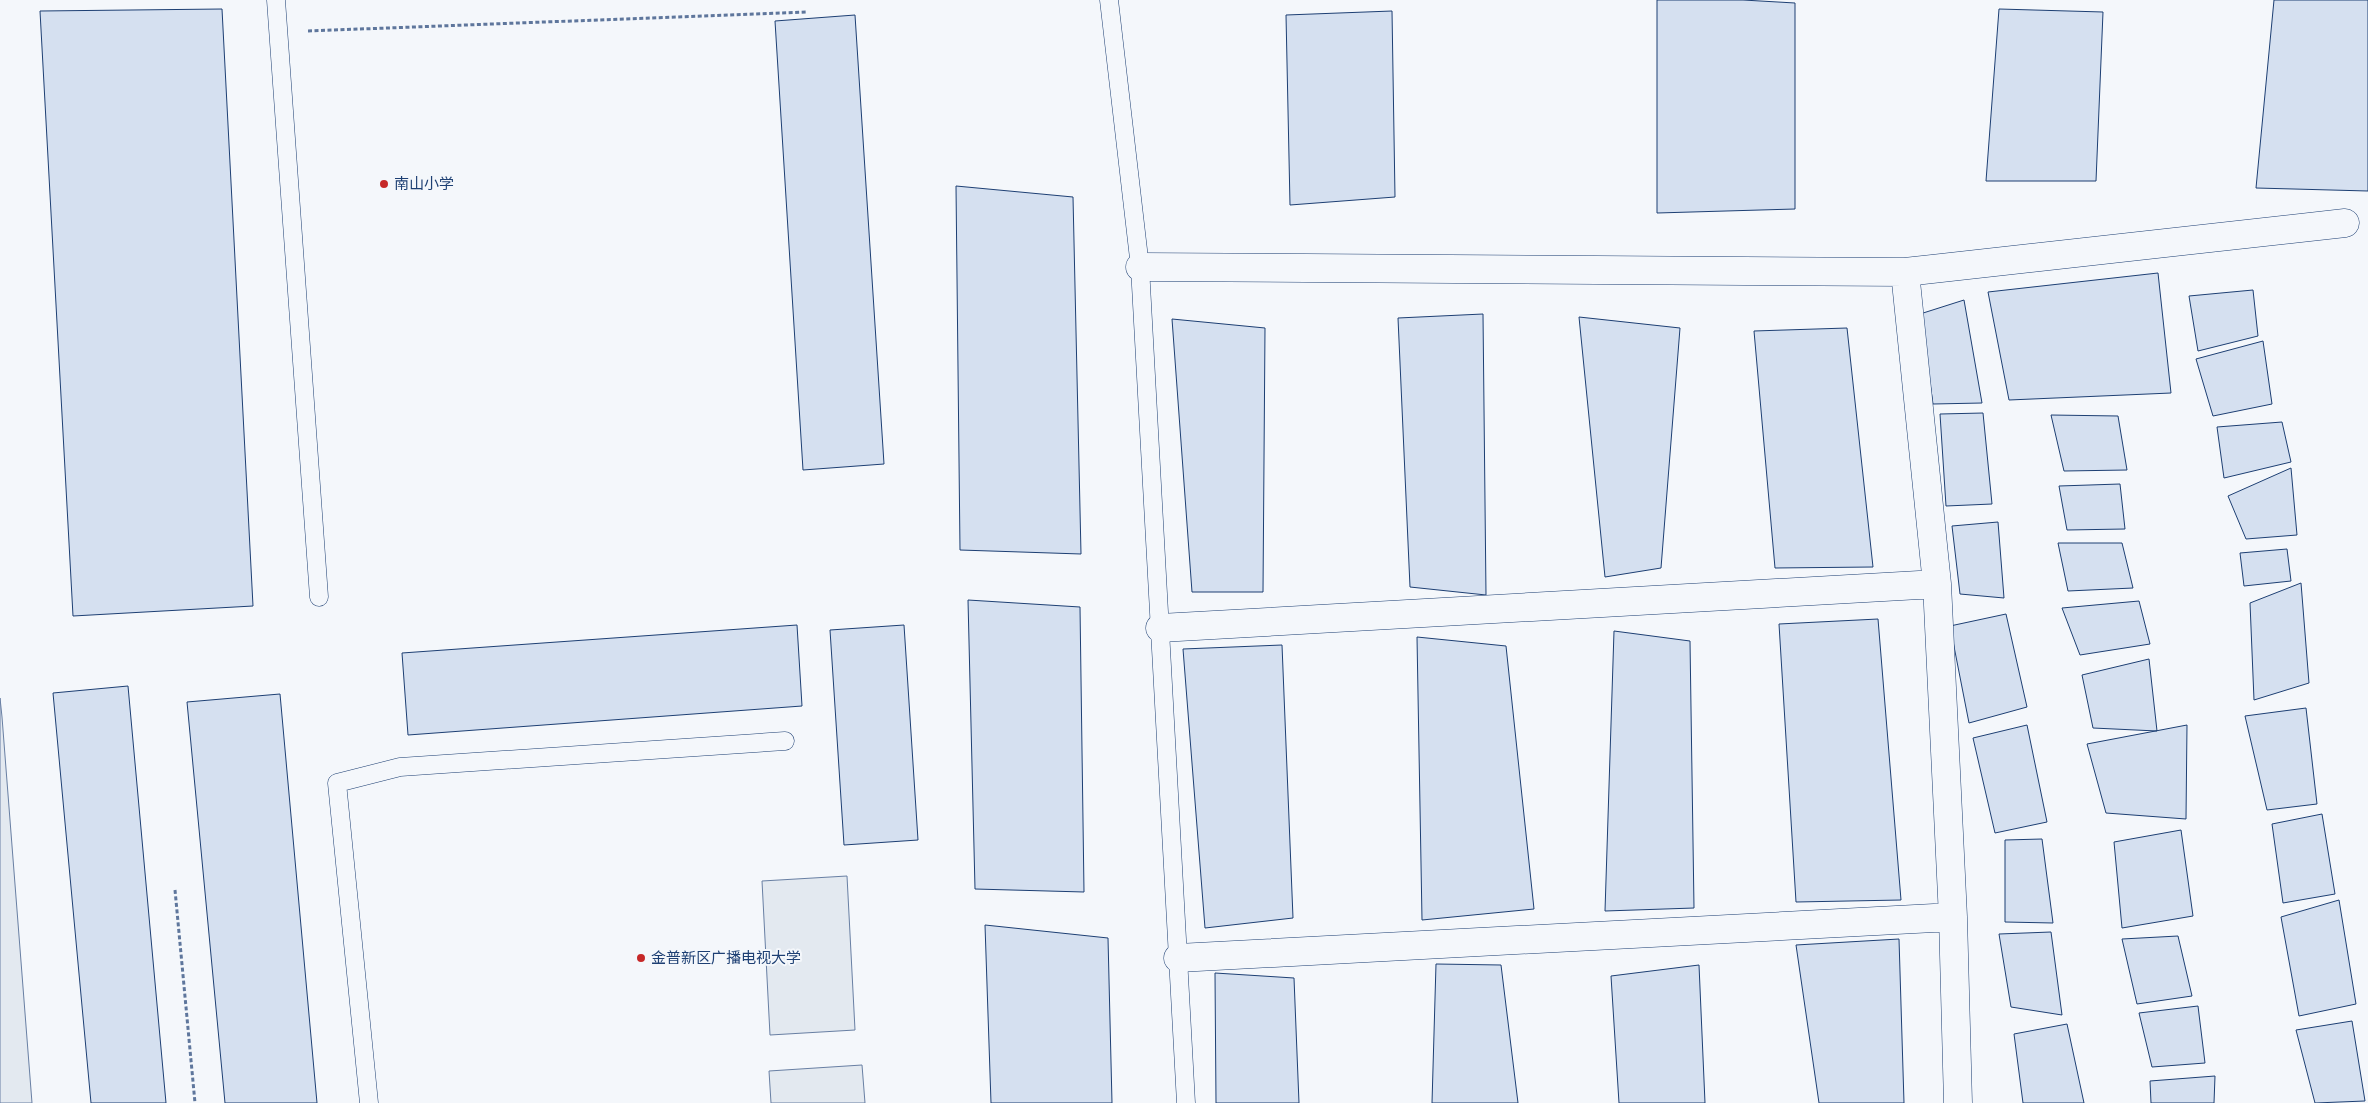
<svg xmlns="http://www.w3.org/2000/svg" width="2368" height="1103" font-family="Raleway,'Noto Sans SC',sans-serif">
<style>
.green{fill:#e3e9f0;stroke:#687fa3}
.building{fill:#d5e0f0;stroke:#1d3f73}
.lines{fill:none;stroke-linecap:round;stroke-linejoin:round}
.lane-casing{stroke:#1d3f73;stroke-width:19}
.street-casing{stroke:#1d3f73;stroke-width:29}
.path{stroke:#5e769c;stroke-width:3;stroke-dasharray:4 2.5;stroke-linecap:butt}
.lane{stroke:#f4f7fb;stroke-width:18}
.street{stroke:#f4f7fb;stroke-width:28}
.poi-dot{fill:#c62828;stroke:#f4f7fb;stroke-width:2}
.labels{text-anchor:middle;stroke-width:4;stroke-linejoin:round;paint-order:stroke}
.poi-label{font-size:15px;fill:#1d3f73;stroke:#f4f7fb;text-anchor:start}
</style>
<rect width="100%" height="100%" fill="#f4f7fb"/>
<path class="green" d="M 0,698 L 2,717 L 32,1103 L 0,1103 Z
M 847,876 L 855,1030 L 770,1035 L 762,881 Z
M 862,1065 L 865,1103 L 771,1103 L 769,1071 Z"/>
<path class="building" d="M 1657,0 L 1743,0 L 1795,3 L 1795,209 L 1657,213 Z
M 2274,0 L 2368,0 L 2368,191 L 2256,188 Z
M 222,9 L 253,606 L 73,616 L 40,11 Z
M 1999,9 L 2103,12 L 2096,181 L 1986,181 Z
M 1392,11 L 1395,197 L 1290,205 L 1286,15 Z
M 855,15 L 884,464 L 803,470 L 775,21 Z
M 956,186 L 1073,197 L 1081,554 L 960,550 Z
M 2158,273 L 2171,393 L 2009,400 L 1988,292 Z
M 2253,290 L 2258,336 L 2198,351 L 2189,296 Z
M 1964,300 L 1982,403 L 1933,404 L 1920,314 Z
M 1483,314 L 1486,595 L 1410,587 L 1398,318 Z
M 1579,317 L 1680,328 L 1661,568 L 1605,577 Z
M 1172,319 L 1265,328 L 1263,592 L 1192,592 Z
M 1847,328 L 1873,567 L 1775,568 L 1754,331 Z
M 2263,341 L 2272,404 L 2213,416 L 2196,359 Z
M 1983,413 L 1992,504 L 1946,506 L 1940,414 Z
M 2051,415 L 2118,416 L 2127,470 L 2064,471 Z
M 2282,422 L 2291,462 L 2224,478 L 2217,427 Z
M 2291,468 L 2297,535 L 2246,539 L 2228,496 Z
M 2120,484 L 2125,529 L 2067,530 L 2059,486 Z
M 1998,522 L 2004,598 L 1960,594 L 1952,526 Z
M 2058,543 L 2122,543 L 2133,588 L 2068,591 Z
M 2287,549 L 2291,581 L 2244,586 L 2240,553 Z
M 2301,583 L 2309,683 L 2254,700 L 2250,603 Z
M 968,600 L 1080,607 L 1084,892 L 975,889 Z
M 2139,601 L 2150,644 L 2080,655 L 2062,608 Z
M 2006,614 L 2027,707 L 1969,723 L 1950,626 Z
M 1878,619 L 1901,900 L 1796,902 L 1779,624 Z
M 797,625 L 802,706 L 408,735 L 402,653 Z
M 904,625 L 918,840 L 844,845 L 830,630 Z
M 1614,631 L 1690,641 L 1694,908 L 1605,911 Z
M 1417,637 L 1506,646 L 1534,909 L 1422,920 Z
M 1282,645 L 1293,918 L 1205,928 L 1183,649 Z
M 2149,659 L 2157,731 L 2093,728 L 2082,675 Z
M 128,686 L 166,1103 L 91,1103 L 53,693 Z
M 280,694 L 317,1103 L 225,1103 L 187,702 Z
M 2306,708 L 2317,804 L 2267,810 L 2245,716 Z
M 2027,725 L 2047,822 L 1995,833 L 1973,738 Z
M 2187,725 L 2186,819 L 2106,813 L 2087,744 Z
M 2322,814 L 2335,894 L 2283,903 L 2272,824 Z
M 2181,830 L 2193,916 L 2122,928 L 2114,842 Z
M 2042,839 L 2053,923 L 2005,922 L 2005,840 Z
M 2339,900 L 2356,1004 L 2299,1016 L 2281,917 Z
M 985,925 L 1108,938 L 1112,1103 L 991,1103 Z
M 2051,932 L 2062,1015 L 2011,1007 L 1999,934 Z
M 2178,936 L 2192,996 L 2137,1004 L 2122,939 Z
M 1899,939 L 1904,1103 L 1819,1103 L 1796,945 Z
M 1436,964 L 1501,965 L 1518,1103 L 1432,1103 Z
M 1699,965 L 1705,1103 L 1619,1103 L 1611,976 Z
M 1215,973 L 1294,978 L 1299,1103 L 1216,1103 Z
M 2198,1006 L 2205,1063 L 2152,1067 L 2139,1013 Z
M 2352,1021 L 2365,1101 L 2315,1103 L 2296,1030 Z
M 2067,1024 L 2084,1103 L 2023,1103 L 2014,1034 Z
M 2215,1076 L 2214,1103 L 2151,1103 L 2150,1081 Z"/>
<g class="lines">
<defs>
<path id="lane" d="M 276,0 L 319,597
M 1109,0 L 1140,267 L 1186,1103
M 369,1103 L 337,783 L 400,767 L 785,741"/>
<path id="street" d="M 1140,267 L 1905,272 L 2345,223
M 1905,272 L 1937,584 L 1953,917 L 1958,1103
M 1160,628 L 1937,584
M 1178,958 L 1953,917"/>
</defs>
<use href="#lane" class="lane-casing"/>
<use href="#street" class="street-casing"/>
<path class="path" d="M 308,31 L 808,12
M 175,890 L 195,1103"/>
<use href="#lane" class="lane"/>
<use href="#street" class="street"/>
</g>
<g class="poi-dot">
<circle cx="384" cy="184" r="5"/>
<circle cx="641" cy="958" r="5"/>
</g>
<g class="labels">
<g class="poi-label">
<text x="394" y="189">南山小学</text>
<text x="651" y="963">金普新区广播电视大学</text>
</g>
</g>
</svg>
